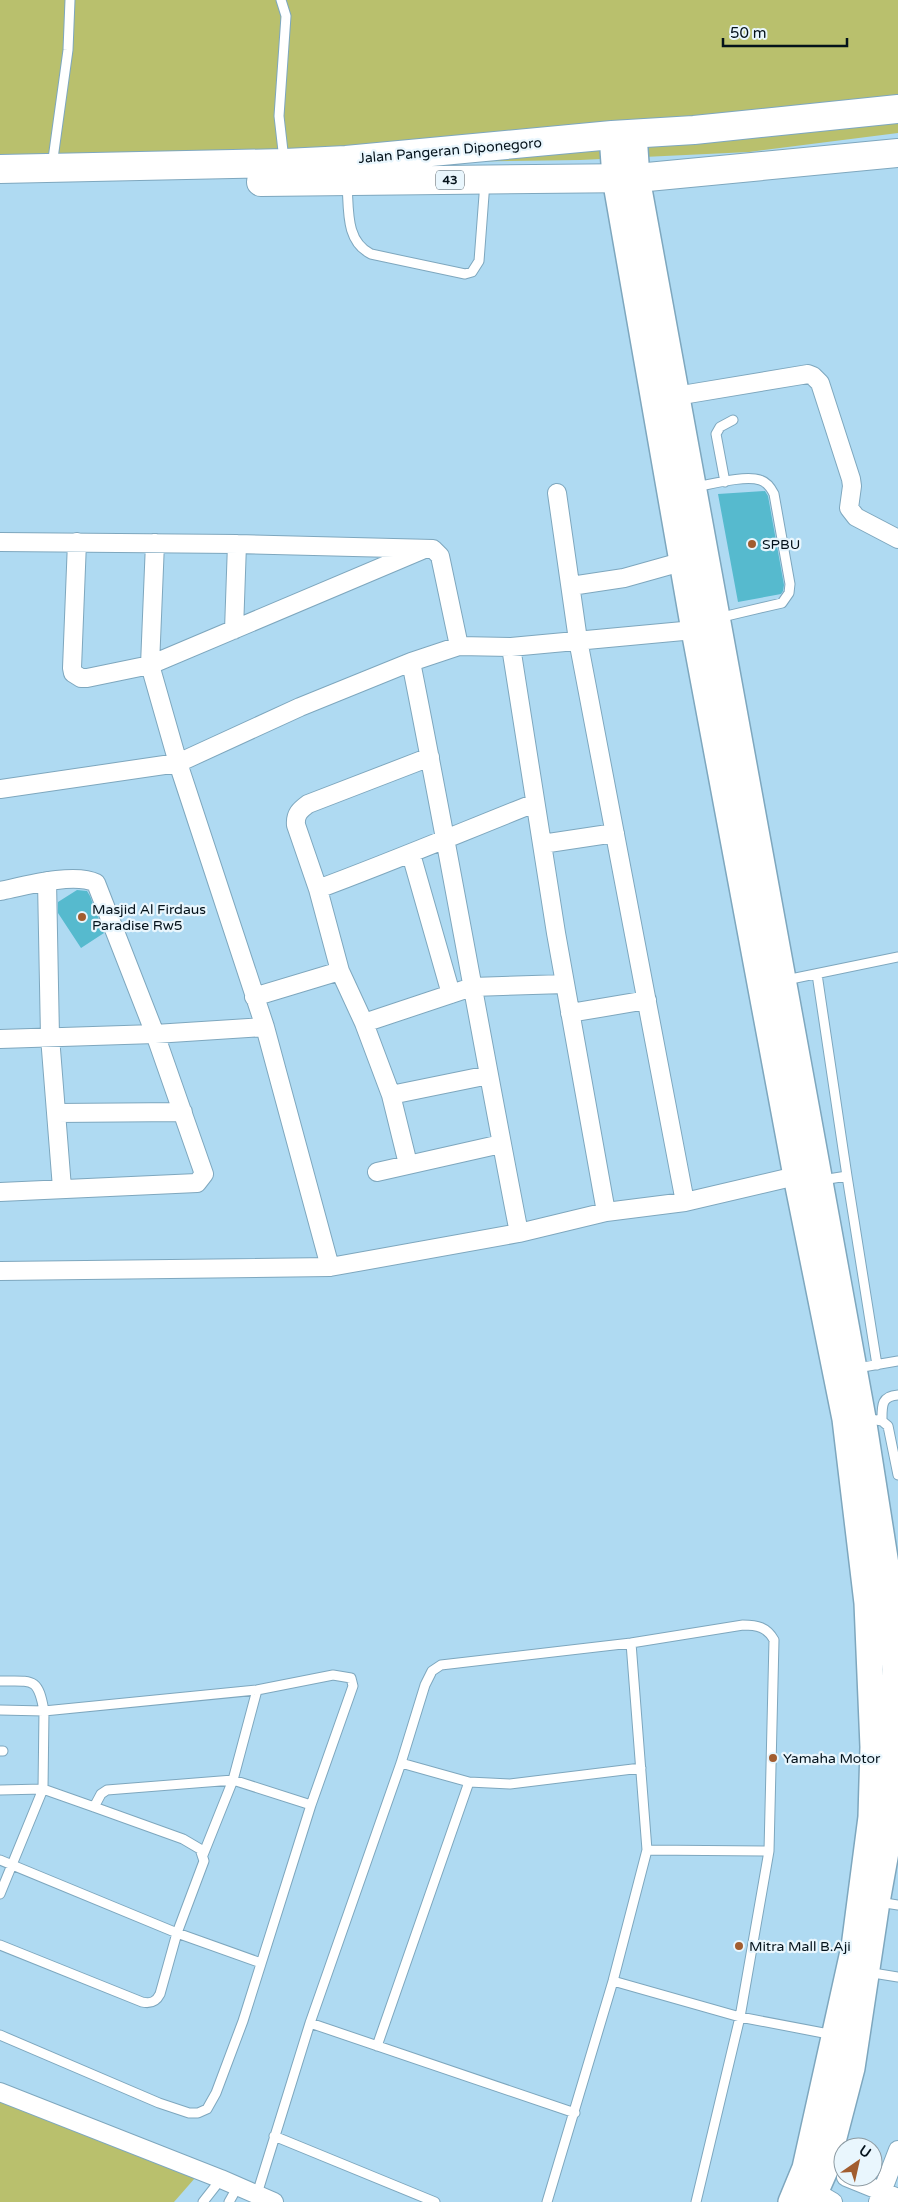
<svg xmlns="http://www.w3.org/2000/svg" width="898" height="2202" font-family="'Varela Round',sans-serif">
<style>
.green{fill:#b9c06d}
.building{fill:#56bace}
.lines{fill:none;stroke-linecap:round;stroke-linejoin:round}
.lane-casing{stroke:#7ea7be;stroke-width:11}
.street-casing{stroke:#7ea7be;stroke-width:20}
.secondary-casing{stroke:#7ea7be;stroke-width:28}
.highway-casing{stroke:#7ea7be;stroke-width:30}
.lane{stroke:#fff;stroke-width:9}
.street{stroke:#fff;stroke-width:18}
.secondary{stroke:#fff;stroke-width:25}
.highway{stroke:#fff;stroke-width:28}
.poi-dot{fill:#a25d2f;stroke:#e9f6fd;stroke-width:2}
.labels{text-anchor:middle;stroke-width:4.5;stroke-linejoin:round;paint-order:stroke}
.shield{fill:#e9f6fd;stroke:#49565f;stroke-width:1}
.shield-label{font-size:12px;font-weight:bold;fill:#04121b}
.street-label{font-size:14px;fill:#04121b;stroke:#e9f6fd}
.poi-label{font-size:14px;fill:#04121b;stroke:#e9f6fd;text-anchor:start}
</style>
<rect width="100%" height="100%" fill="#afdaf2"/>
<path class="green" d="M 0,0 L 898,0 L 898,133 L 749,152 L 580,160 L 0,169 Z
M 0,2100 L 195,2178 L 174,2202 L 0,2202 Z"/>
<path class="building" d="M 765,491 L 768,496 L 784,585 L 783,591 L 781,594 L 738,602 L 718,494 Z
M 77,890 L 87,891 L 90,896 L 104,933 L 81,948 L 58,913 L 58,902 Z"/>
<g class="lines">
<defs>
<path id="lane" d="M 281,0 L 286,16 L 279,116 L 284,160
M 52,166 L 68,50 L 70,0
M 347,184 C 349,209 345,241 371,254 L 465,274 L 472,272 L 479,261 L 485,182
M 725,482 L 716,434 L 720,427 L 733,420
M 695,487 C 712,484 745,475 760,480 C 767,482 771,488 774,494 L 790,584 L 789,593 L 782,603 L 718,618
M 817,974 L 847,1176 L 822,1180
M 786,980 L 898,957
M 847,1176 L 877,1365
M 857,1368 L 898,1361
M 865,1418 L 882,1421 L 888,1426 L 898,1475
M 882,1421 C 882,1406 881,1396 898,1395
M 0,1681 C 33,1681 38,1677 44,1711 L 257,1690 L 333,1675 L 351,1678 L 353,1686 L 311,1805 L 243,2021 L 216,2093 L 207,2109 L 198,2113 L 189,2113 L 159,2103 L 0,2035
M 0,1710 L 44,1711 L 43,1789 L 0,1894
M 0,1751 L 3,1751
M 401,1763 L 469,1782 L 510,1784 L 641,1768
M 0,1790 L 43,1789 L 94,1807 L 183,1839 L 200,1849 L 204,1861 L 177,1933 L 160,1994 C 156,2002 151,2004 142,2002 L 0,1945
M 94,1807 L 101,1794 L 107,1790 L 233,1780 L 311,1805
M 647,1850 L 769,1851
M 203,1855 L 233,1780 L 257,1690
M 0,1860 L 177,1933 L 261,1963
M 879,1902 L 898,1905
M 867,1972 L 898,1977
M 613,1981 L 740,2017 L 834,2035
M 310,2023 L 575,2113
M 377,2046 L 469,1782
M 274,2136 L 435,2202
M 257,2194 L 310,2023 L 401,1763 L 425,1685 L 432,1671 L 441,1665 L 631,1643 L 743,1625 C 757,1625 767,1627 774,1640 L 769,1851 L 740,2017 L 696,2202
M 203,2202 L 221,2179
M 229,2202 L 238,2186
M 547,2202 L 613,1981 L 647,1850 L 631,1643"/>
<path id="street" d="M 676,396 L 808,374 L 813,376 L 820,383 L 851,479 L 852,486 L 849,508 L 856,517 L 898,539
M 557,493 L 578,640 L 685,1202
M 0,542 L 237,544 L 433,549 L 440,556 L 459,646
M 77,542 L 72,668 L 73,673 L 81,678 L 87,678 L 150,665 L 178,763 L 265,1027 L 330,1267
M 155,543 L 150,665 L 422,550
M 571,586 L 624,578 L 681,562
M 234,630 L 237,544
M 511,647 L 556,933 L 606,1212
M 411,662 C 449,852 482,1043 519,1233
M 0,789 L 178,763 L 300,707 L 411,662 L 459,646 L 511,647 L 694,630
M 542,844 L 615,833
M 411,854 L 451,994
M 47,881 L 50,1037 L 62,1188
M 318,889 C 391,862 462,832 535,803
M 0,891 C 24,886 74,872 96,883 L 155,1034 L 204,1174 L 197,1183 L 0,1192
M 254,997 L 340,971
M 570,1013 L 647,1000
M 364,1023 L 472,987 L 565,984
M 0,1039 L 155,1034 L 265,1027
M 391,1095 L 489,1075
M 56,1113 L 183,1112
M 408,1164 L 391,1095 L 364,1023 L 340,971 L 318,889 L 296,825 C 295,814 300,810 308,804 L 430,757
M 377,1172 L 501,1144
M 0,1271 L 330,1267 L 519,1233 L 606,1212 L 685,1202 L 796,1176
M 0,2092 L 221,2179 L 274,2202
M 846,2177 L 898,2198
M 816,2192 L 833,2202
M 878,2202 L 898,2150"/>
<path id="secondary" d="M 634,134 L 637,178 L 863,1418 L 887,1571 L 895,1669 L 896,1796 L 877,1902 L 852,2068 L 826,2168 L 811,2202
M 612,135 L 615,178 L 694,630 L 796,1176 L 845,1419 L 867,1603 L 873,1747 L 871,1817 L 854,1947 L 805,2168 L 791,2202"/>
<path id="highway" d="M 0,169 L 285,163 L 346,160 L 612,135 L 694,130 L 898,109
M 261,182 L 637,178 L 898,153"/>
</defs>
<use href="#lane" class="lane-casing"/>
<use href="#street" class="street-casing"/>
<use href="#secondary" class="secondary-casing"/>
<use href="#highway" class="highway-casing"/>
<use href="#lane" class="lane"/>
<use href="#street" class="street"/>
<use href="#secondary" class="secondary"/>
<use href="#highway" class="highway"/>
</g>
<g class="poi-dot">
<circle cx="752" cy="544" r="5"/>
<circle cx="82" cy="917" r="5"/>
<circle cx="773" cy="1758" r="5"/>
<circle cx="739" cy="1946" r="5"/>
</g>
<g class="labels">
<rect class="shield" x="436" y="170.5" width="28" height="19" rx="4"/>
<g class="shield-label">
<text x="450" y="184">43</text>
</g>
<g class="street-label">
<text transform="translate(450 150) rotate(-5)" y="5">Jalan Pangeran Diponegoro</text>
</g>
<g class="poi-label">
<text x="762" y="549">SPBU</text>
<text x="92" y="914">Masjid Al Firdaus<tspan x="92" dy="16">Paradise Rw5</tspan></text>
<text x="783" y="1763">Yamaha Motor</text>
<text x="749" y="1951">Mitra Mall B.Aji</text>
</g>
</g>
<g transform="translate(858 2162) rotate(34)"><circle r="24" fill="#e9f6fd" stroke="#8d9ba3"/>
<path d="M0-4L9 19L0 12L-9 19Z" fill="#a25d2f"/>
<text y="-8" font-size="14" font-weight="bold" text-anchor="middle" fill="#04121b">U</text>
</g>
<path d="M723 38v8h124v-8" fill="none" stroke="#04121b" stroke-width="2.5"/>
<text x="730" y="38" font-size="15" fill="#04121b" stroke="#e9f6fd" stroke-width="4" paint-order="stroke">50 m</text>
</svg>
